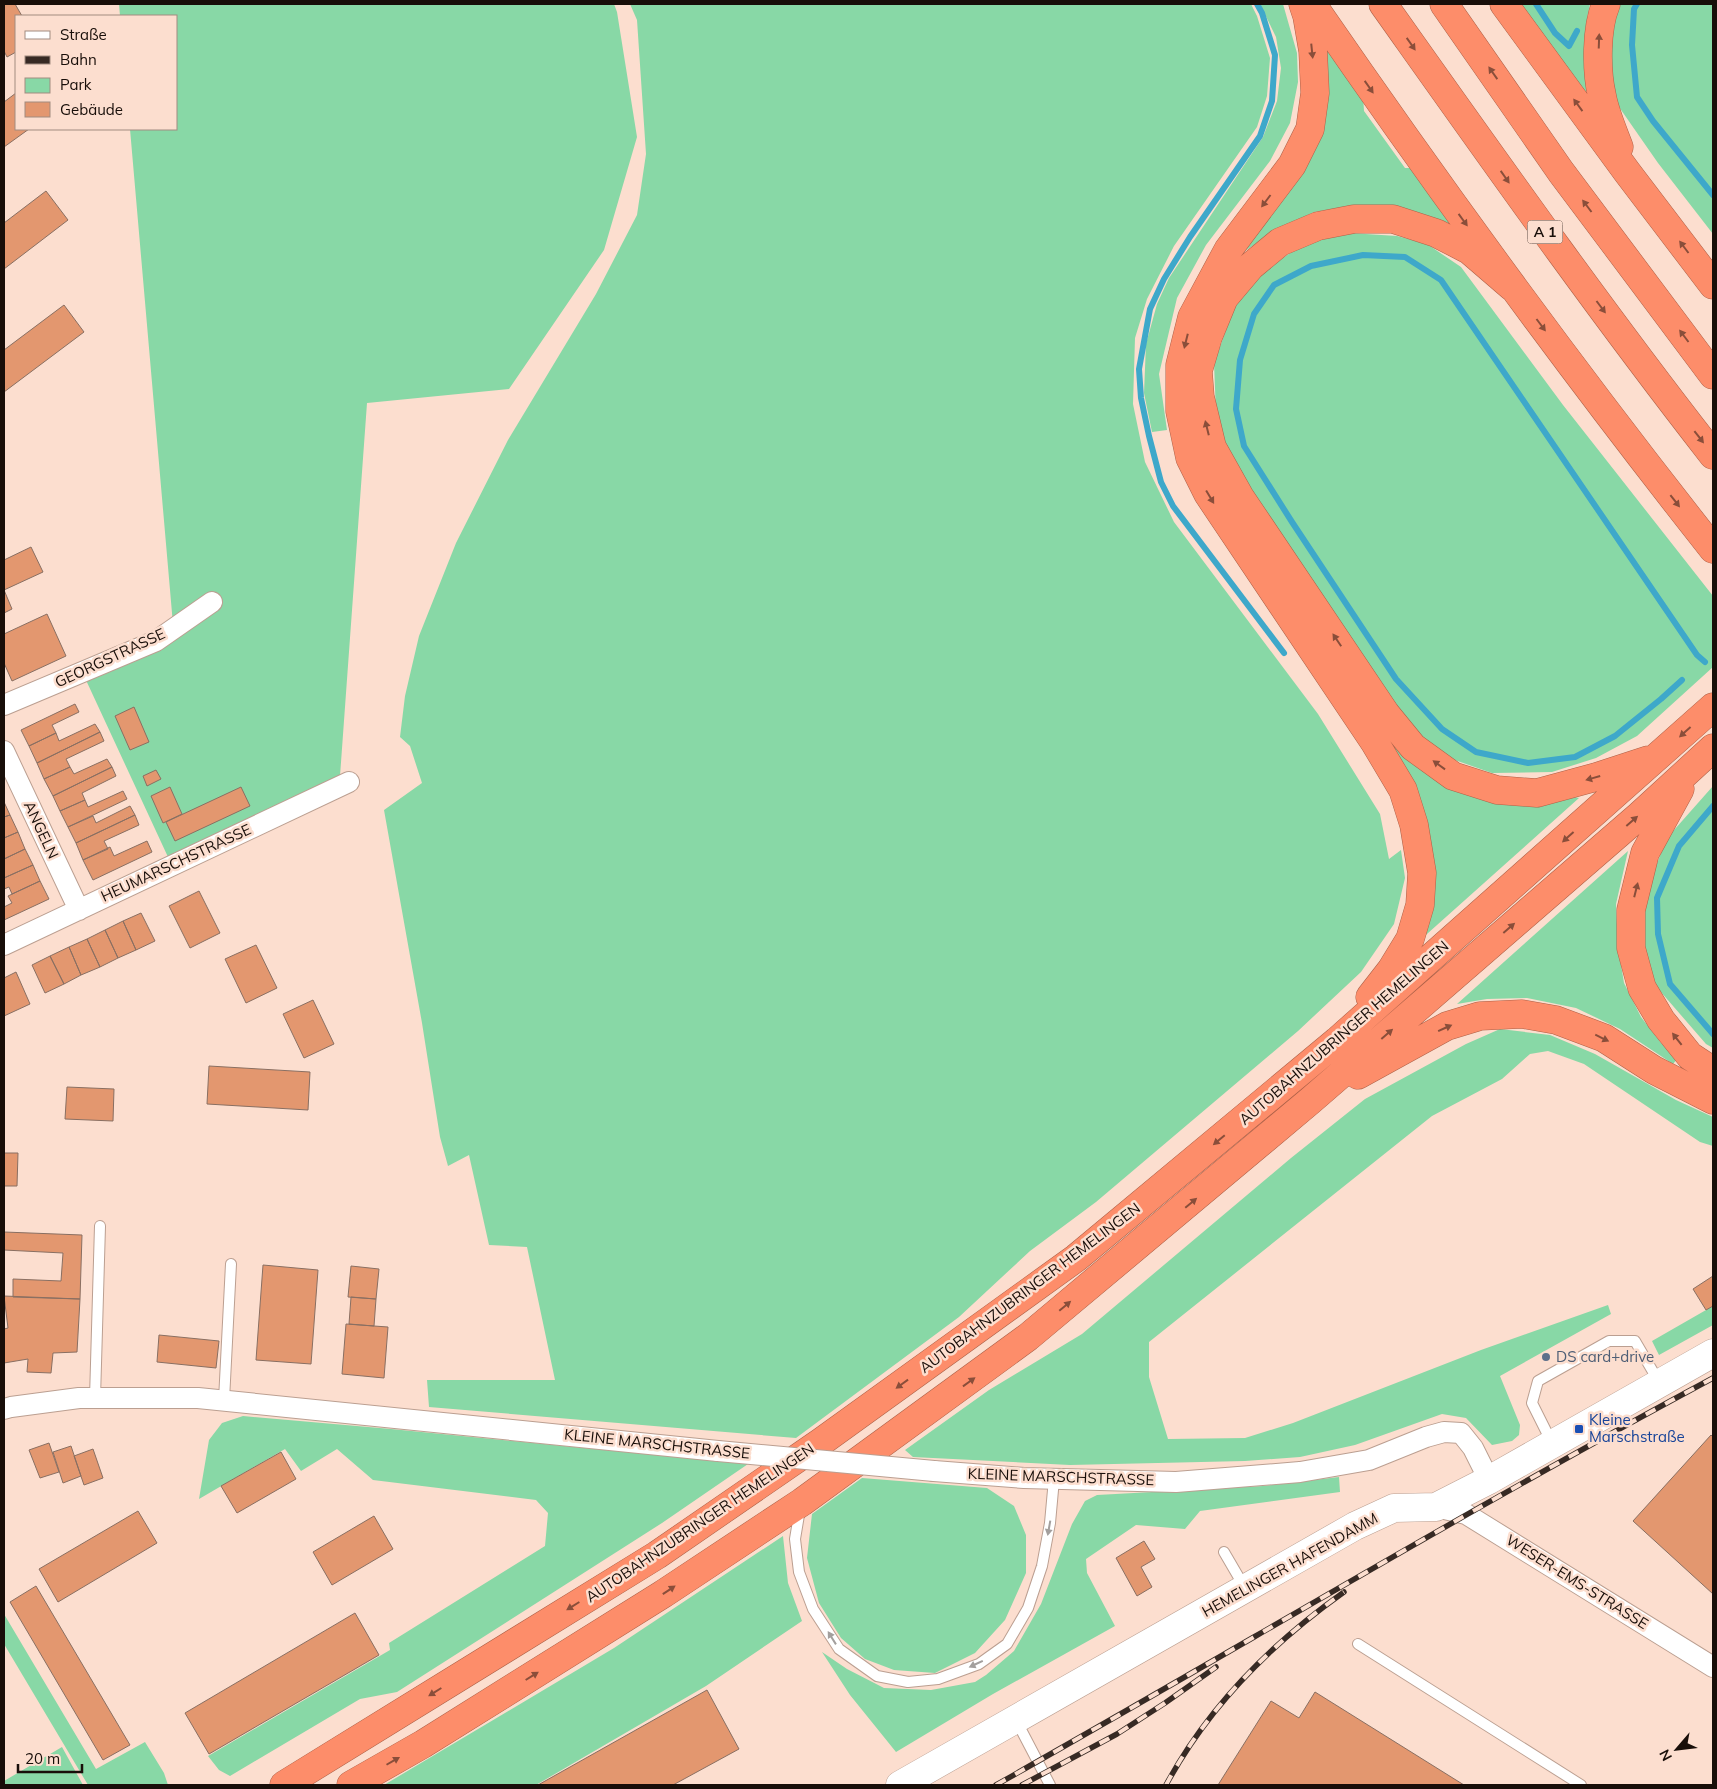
<svg xmlns="http://www.w3.org/2000/svg" width="1717" height="1789" font-family="Mulish,sans-serif">
<style>
.green{fill:#88d8a6}
.lines{fill:none;stroke-linecap:round;stroke-linejoin:round}
.stream{stroke:#3ea8ca;stroke-width:6}
.building{fill:#e3976f;stroke:#896f62}
.lane-casing{stroke:#bb9f91;stroke-width:12}
.street-casing{stroke:#bb9f91;stroke-width:22}
.secondary-casing{stroke:#bb9f91;stroke-width:29}
.highway-casing{stroke:#ad6148;stroke-width:29}
.lane{stroke:#fff;stroke-width:10}
.street{stroke:#fff;stroke-width:20}
.secondary{stroke:#fff;stroke-width:28}
.highway{stroke:#fd8d6a;stroke-width:28}
.rail-casing{stroke:#372a24;stroke-width:5.5}
.rail{stroke:#fcdecf;stroke-width:4;stroke-dasharray:11;stroke-linecap:butt}
.street-bridge-casing{stroke:#bb9f91;stroke-width:22;stroke-linecap:butt}
.street-bridge{stroke:#fff;stroke-width:20}
.oneway{fill:#8a4e3a}
.oneway2{fill:#a39f9d}
.service-dot{fill:#5c6f8a;stroke:#fcdecf;stroke-width:2}
.transit-dot{fill:#1a4fb4;stroke:#fcdecf;stroke-width:2}
.labels{text-anchor:middle;stroke-width:5;stroke-linejoin:round;paint-order:stroke}
.shield{fill:#fcdecf;stroke:#5c4c44;stroke-width:1}
.shield-label{font-size:14px;font-weight:bold;fill:#180e09}
.street-label{font-size:15px;fill:#180e09;stroke:#fcdecf}
.service-label{font-size:15px;fill:#4e5e75;stroke:#fcdecf;text-anchor:start}
.transit-label{font-size:15px;fill:#164399;stroke:#fcdecf;text-anchor:start}
</style>
<rect width="100%" height="100%" fill="#fcdecf"/>
<path class="green" d="M 119,4 L 614,4 L 617,12 L 637,137 L 604,250 L 509,389 L 367,403 L 340,776 L 168,857 L 85,678 L 174,636 L 130,129 L 176,129 L 176,16 L 120,16 Z
M 630,4 L 1251,4 L 1257,16 L 1270,58 L 1267,96 L 1257,127 L 1174,246 L 1147,299 L 1135,338 L 1133,404 L 1145,462 L 1174,522 L 1318,714 L 1380,814 L 1389,859 L 1401,850 L 1405,878 L 1394,924 L 1361,972 L 1298,1031 L 1096,1202 L 1030,1251 L 959,1317 L 796,1438 L 429,1407 L 427,1380 L 555,1380 L 527,1247 L 489,1245 L 469,1155 L 448,1166 L 440,1137 L 422,1023 L 384,810 L 422,783 L 410,746 L 400,737 L 405,696 L 419,636 L 456,543 L 508,440 L 596,294 L 637,215 L 646,154 L 637,20 Z
M 1260,4 L 1283,4 L 1297,53 L 1298,82 L 1290,123 L 1270,161 L 1206,245 L 1177,298 L 1159,374 L 1167,430 L 1152,432 L 1144,393 L 1146,344 L 1157,304 L 1169,278 L 1263,137 L 1277,101 L 1281,68 L 1276,37 Z
M 1520,4 L 1590,4 C 1583,33 1583,60 1588,89 L 1585,93 Z
M 1619,4 L 1713,4 L 1713,234 L 1658,163 L 1619,107 L 1609,77 L 1611,26 Z
M 1322,42 L 1363,95 L 1364,111 L 1405,168 L 1416,168 L 1458,229 L 1353,206 L 1314,212 L 1273,232 L 1245,251 L 1238,252 L 1297,173 Z
M 1350,233 L 1397,236 L 1427,244 L 1461,267 L 1563,405 L 1713,596 L 1713,667 L 1637,736 L 1596,758 L 1552,772 L 1492,773 L 1449,758 L 1422,737 L 1390,699 L 1254,494 L 1226,445 L 1216,414 L 1214,363 L 1235,306 L 1266,270 L 1303,244 Z
M 1381,736 L 1390,740 L 1413,762 L 1579,798 L 1418,942 L 1428,901 Z
M 1713,786 L 1713,1048 L 1706,1044 L 1654,984 L 1644,948 L 1643,899 L 1667,838 Z
M 1628,851 L 1616,904 L 1618,946 L 1624,983 L 1641,1017 L 1661,1043 L 1678,1058 L 1673,1064 L 1620,1029 L 1576,1008 L 1527,998 L 1487,999 L 1457,1004 Z
M 1500,1029 L 1550,1035 L 1595,1054 L 1676,1100 L 1713,1117 L 1713,1146 L 1700,1142 L 1584,1064 L 1548,1051 L 1530,1054 L 1502,1079 L 1432,1116 L 1149,1342 L 1149,1377 L 1168,1439 L 1245,1438 L 1293,1423 L 1481,1350 L 1608,1305 L 1611,1314 L 1500,1376 L 1520,1425 L 1519,1435 L 1512,1441 L 1492,1445 L 1466,1418 L 1442,1414 L 1355,1445 L 1300,1457 L 1245,1461 L 1070,1465 L 913,1457 L 905,1450 L 989,1390 L 1082,1334 L 1291,1158 L 1365,1099 L 1466,1044 Z
M 1713,1306 L 1713,1325 L 1659,1355 L 1652,1341 Z
M 243,1416 L 391,1429 L 748,1464 L 662,1523 L 397,1692 L 360,1699 L 230,1776 L 219,1770 L 208,1756 L 390,1650 L 389,1643 L 545,1546 L 548,1513 L 536,1500 L 373,1480 L 337,1449 L 301,1471 L 285,1449 L 199,1499 L 209,1440 L 222,1423 Z
M 1339,1477 L 1340,1492 L 1200,1511 L 1185,1529 L 1136,1525 L 1086,1559 L 1087,1573 L 1115,1626 L 993,1694 L 896,1752 L 850,1695 L 822,1652 L 847,1669 L 884,1688 L 931,1690 L 975,1682 L 986,1675 L 1014,1651 L 1041,1604 L 1072,1524 L 1085,1501 L 1097,1495 L 1263,1486 Z
M 862,1478 L 987,1488 L 1014,1506 L 1026,1535 L 1026,1573 L 1005,1620 L 975,1653 L 935,1673 L 894,1670 L 865,1659 L 841,1638 L 819,1603 L 807,1558 L 812,1514 Z
M 783,1536 L 788,1583 L 802,1621 L 706,1686 L 536,1785 L 384,1785 L 614,1648 Z
M 4,1614 L 96,1769 L 145,1742 L 164,1773 L 168,1785 L 88,1785 L 4,1644 Z
M 62,1747 L 83,1785 L 4,1785 L 4,1781 Z"/>
<g class="lines">
<path class="stream" d="M 1257,4 L 1262,13 L 1275,55 L 1272,101 L 1260,136 L 1190,237 L 1164,279 L 1150,309 L 1139,369 L 1141,398 L 1149,436 L 1161,482 L 1173,506 L 1284,653
M 1536,4 L 1555,33 L 1569,46 L 1577,31
M 1637,4 L 1634,9 L 1632,45 L 1637,97 L 1653,121 L 1713,195
M 1682,680 L 1661,699 L 1615,736 L 1575,757 L 1528,763 L 1476,752 L 1442,729 L 1396,679 L 1292,522 L 1244,446 L 1236,409 L 1240,360 L 1254,314 L 1274,285 L 1311,266 L 1363,255 L 1405,257 L 1441,280 L 1697,655 L 1705,662
M 1713,806 L 1679,846 L 1657,898 L 1658,934 L 1670,984 L 1713,1034"/>
</g>
<path class="building" d="M 4,4 L 15,4 L 22,16 L 16,16 L 16,52 L 7,57 L 4,51 Z
M 16,93 L 16,129 L 29,129 L 4,147 L 4,102 Z
M 46,191 L 68,220 L 4,269 L 4,223 Z
M 64,305 L 84,332 L 4,392 L 4,350 Z
M 31,547 L 43,572 L 4,590 L 12,609 L 4,613 L 4,560 Z
M 47,614 L 66,656 L 12,681 L 4,663 L 4,634 Z
M 75,704 L 79,712 L 52,725 L 56,733 L 29,746 L 21,730 Z
M 134,707 L 149,742 L 130,750 L 115,716 Z
M 95,724 L 100,732 L 37,763 L 29,746 L 56,733 L 59,741 Z
M 100,732 L 104,741 L 66,759 L 70,767 L 44,779 L 37,763 Z
M 107,759 L 112,767 L 53,796 L 44,779 L 70,767 L 74,774 Z
M 112,767 L 116,776 L 82,793 L 85,800 L 60,811 L 53,796 Z
M 156,770 L 161,779 L 147,786 L 143,776 Z
M 170,787 L 182,814 L 163,823 L 151,796 Z
M 241,787 L 250,806 L 175,841 L 166,822 Z
M 123,791 L 127,799 L 68,827 L 60,811 L 85,800 L 88,807 Z
M 4,802 L 10,815 L 4,817 Z
M 130,806 L 135,815 L 76,843 L 68,827 L 93,816 L 96,823 Z
M 10,815 L 18,832 L 4,838 L 4,817 Z
M 135,815 L 139,825 L 104,841 L 108,849 L 83,860 L 76,843 Z
M 18,832 L 25,849 L 4,859 L 4,838 Z
M 147,841 L 152,852 L 93,880 L 83,860 L 110,847 L 114,856 Z
M 25,849 L 33,865 L 4,878 L 4,859 Z
M 33,865 L 40,881 L 12,894 L 9,887 L 4,889 L 4,878 Z
M 40,881 L 49,899 L 4,920 L 4,907 L 12,903 L 8,896 Z
M 199,891 L 220,933 L 190,948 L 169,906 Z
M 141,913 L 155,941 L 136,950 L 123,921 Z
M 123,921 L 136,950 L 118,958 L 105,930 Z
M 105,930 L 118,958 L 100,967 L 87,939 Z
M 87,939 L 100,967 L 81,975 L 69,947 Z
M 256,945 L 277,988 L 246,1003 L 225,959 Z
M 69,947 L 81,975 L 64,984 L 50,956 Z
M 50,956 L 64,984 L 45,993 L 32,965 Z
M 16,972 L 30,1004 L 4,1016 L 4,978 Z
M 313,1000 L 334,1044 L 304,1058 L 283,1014 Z
M 209,1066 L 310,1072 L 308,1110 L 207,1104 Z
M 67,1087 L 114,1089 L 113,1121 L 65,1119 Z
M 4,1153 L 18,1153 L 17,1186 L 4,1186 Z
M 4,1232 L 82,1235 L 80,1299 L 13,1297 L 13,1279 L 61,1281 L 63,1253 L 4,1250 Z
M 263,1265 L 318,1270 L 311,1364 L 256,1360 Z
M 351,1266 L 379,1269 L 376,1299 L 348,1297 Z
M 1713,1276 L 1713,1306 L 1706,1310 L 1693,1289 Z
M 4,1296 L 80,1299 L 77,1352 L 53,1353 L 51,1373 L 27,1372 L 28,1359 L 4,1363 L 4,1329 L 8,1328 Z
M 351,1297 L 376,1299 L 374,1326 L 349,1324 Z
M 346,1324 L 388,1327 L 384,1378 L 342,1374 Z
M 159,1335 L 219,1341 L 216,1368 L 157,1362 Z
M 1711,1435 L 1713,1437 L 1713,1594 L 1633,1521 Z
M 49,1443 L 59,1472 L 40,1478 L 29,1450 Z
M 71,1446 L 81,1476 L 63,1483 L 53,1452 Z
M 93,1449 L 103,1478 L 84,1485 L 74,1456 Z
M 281,1452 L 296,1479 L 237,1513 L 221,1486 Z
M 138,1511 L 157,1543 L 58,1602 L 39,1569 Z
M 374,1516 L 393,1549 L 332,1585 L 313,1552 Z
M 1144,1541 L 1155,1559 L 1141,1567 L 1152,1587 L 1137,1596 L 1116,1558 Z
M 36,1586 L 130,1745 L 103,1760 L 10,1602 Z
M 355,1613 L 379,1655 L 209,1754 L 185,1713 Z
M 707,1690 L 739,1749 L 673,1785 L 538,1785 Z
M 1315,1692 L 1464,1785 L 1218,1785 L 1271,1701 L 1299,1718 Z"/>
<g class="lines">
<defs>
<path id="lane" d="M 95,1398 L 100,1226
M 224,1400 L 231,1264
M 1552,1443 L 1532,1403 L 1538,1381 L 1609,1341 L 1635,1341 L 1659,1382
M 800,1509 L 795,1539 L 799,1572 L 813,1609 L 839,1649 L 877,1676 L 908,1682 L 938,1679 L 979,1664 L 1007,1644 L 1028,1608 L 1042,1566 L 1050,1523 L 1054,1479
M 1224,1552 L 1245,1588
M 1358,1644 L 1581,1785
M 1016,1720 L 1050,1785"/>
<path id="street" d="M 4,705 L 156,641 L 212,602
M 4,751 L 79,910
M 4,945 L 349,782
M 4,1409 L 11,1407 L 79,1398 L 198,1398 L 718,1451
M 934,1471 L 1024,1478 L 1176,1482 L 1300,1472 L 1369,1460 L 1426,1437 L 1444,1432 L 1461,1433 L 1473,1448 L 1489,1480
M 1436,1507 L 1466,1514 L 1713,1667"/>
<path id="secondary" d="M 900,1785 L 1355,1526 L 1394,1508 L 1436,1507 L 1489,1480 L 1713,1353"/>
<path id="highway" d="M 1303,4 L 1307,16 L 1313,51 L 1315,93 L 1310,129 L 1292,165 L 1228,250 L 1192,317 L 1180,365 L 1180,411 L 1190,458 L 1208,494 L 1375,743 L 1403,790 L 1414,825 L 1422,873 L 1420,905 L 1410,939 L 1391,970 L 1370,997
M 1312,4 C 1440,190 1573,372 1713,549
M 1383,4 C 1491,156 1598,308 1713,455
M 1444,4 L 1561,172 L 1713,375
M 1504,4 L 1627,172 L 1713,285
M 1606,4 C 1596,28 1596,70 1602,96 C 1605,113 1613,131 1619,147
M 1512,287 L 1469,250 L 1436,233 L 1393,219 L 1354,219 L 1318,226 L 1280,242 L 1251,266 L 1224,298 L 1208,337 L 1198,371 L 1200,397 L 1212,447 L 1240,497 L 1386,714 L 1413,747 L 1453,776 L 1497,790 L 1537,793 L 1596,777 L 1648,760
M 1680,789 L 1645,853 L 1631,910 L 1631,948 L 1642,988 L 1661,1020 L 1690,1056 L 1713,1071
M 1358,1075 L 1447,1026 L 1480,1016 L 1522,1014 L 1556,1020 L 1604,1038 L 1654,1070 L 1713,1100
M 284,1785 L 657,1555 L 821,1442 L 1076,1258 L 1337,1041 L 1713,707
M 351,1785 L 423,1744 L 663,1594 L 802,1502 L 1028,1337 L 1310,1101 L 1640,815 L 1713,748"/>
</defs>
<use href="#lane" class="lane-casing"/>
<use href="#street" class="street-casing"/>
<use href="#secondary" class="secondary-casing"/>
<use href="#highway" class="highway-casing"/>
<use href="#lane" class="lane"/>
<use href="#street" class="street"/>
<use href="#secondary" class="secondary"/>
<use href="#highway" class="highway"/>
<defs>
<path id="rail" d="M 996,1785 C 1235,1650 1471,1508 1713,1378
M 1022,1785 L 1117,1734 L 1165,1703 L 1216,1667
M 1166,1785 C 1208,1707 1272,1643 1344,1592"/>
</defs>
<use href="#rail" class="rail-casing"/>
<use href="#rail" class="rail"/>
<defs>
<path id="street-bridge" d="M 718,1451 L 934,1471"/>
</defs>
<use href="#street-bridge" class="street-bridge-casing"/>
<use href="#street-bridge" class="street-bridge"/>
</g>
<defs><path id="oneway-solid" d="M-6-.8H1V-3.2L6.5 0L1 3.2V.8H-6Z" transform="scale(1.25)"/></defs>
<g class="oneway">
<use href="#oneway-solid" transform="translate(1599 41) rotate(-88)"/>
<use href="#oneway-solid" transform="translate(1411 44) rotate(55)"/>
<use href="#oneway-solid" transform="translate(1312 51) rotate(84)"/>
<use href="#oneway-solid" transform="translate(1493 73) rotate(-125)"/>
<use href="#oneway-solid" transform="translate(1369 87) rotate(55)"/>
<use href="#oneway-solid" transform="translate(1578 105) rotate(-126)"/>
<use href="#oneway-solid" transform="translate(1505 177) rotate(55)"/>
<use href="#oneway-solid" transform="translate(1266 201) rotate(127)"/>
<use href="#oneway-solid" transform="translate(1587 206) rotate(-127)"/>
<use href="#oneway-solid" transform="translate(1463 220) rotate(54)"/>
<use href="#oneway-solid" transform="translate(1684 247) rotate(-127)"/>
<use href="#oneway-solid" transform="translate(1601 307) rotate(53)"/>
<use href="#oneway-solid" transform="translate(1541 325) rotate(53)"/>
<use href="#oneway-solid" transform="translate(1684 336) rotate(-127)"/>
<use href="#oneway-solid" transform="translate(1186 341) rotate(104)"/>
<use href="#oneway-solid" transform="translate(1207 428) rotate(-104)"/>
<use href="#oneway-solid" transform="translate(1699 437) rotate(52)"/>
<use href="#oneway-solid" transform="translate(1210 497) rotate(59)"/>
<use href="#oneway-solid" transform="translate(1675 501) rotate(52)"/>
<use href="#oneway-solid" transform="translate(1337 640) rotate(-124)"/>
<use href="#oneway-solid" transform="translate(1685 732) rotate(138)"/>
<use href="#oneway-solid" transform="translate(1439 765) rotate(-144)"/>
<use href="#oneway-solid" transform="translate(1593 778) rotate(164)"/>
<use href="#oneway-solid" transform="translate(1632 821) rotate(-41)"/>
<use href="#oneway-solid" transform="translate(1568 837) rotate(138)"/>
<use href="#oneway-solid" transform="translate(1636 890) rotate(-76)"/>
<use href="#oneway-solid" transform="translate(1509 928) rotate(-41)"/>
<use href="#oneway-solid" transform="translate(1445 1028) rotate(-24)"/>
<use href="#oneway-solid" transform="translate(1387 1034) rotate(-41)"/>
<use href="#oneway-solid" transform="translate(1602 1038) rotate(26)"/>
<use href="#oneway-solid" transform="translate(1677 1039) rotate(-128)"/>
<use href="#oneway-solid" transform="translate(1219 1140) rotate(140)"/>
<use href="#oneway-solid" transform="translate(1191 1203) rotate(-40)"/>
<use href="#oneway-solid" transform="translate(1065 1306) rotate(-40)"/>
<use href="#oneway-solid" transform="translate(969 1382) rotate(-36)"/>
<use href="#oneway-solid" transform="translate(902 1384) rotate(144)"/>
<use href="#oneway-solid" transform="translate(669 1590) rotate(-34)"/>
<use href="#oneway-solid" transform="translate(573 1606) rotate(148)"/>
<use href="#oneway-solid" transform="translate(532 1676) rotate(-32)"/>
<use href="#oneway-solid" transform="translate(435 1692) rotate(148)"/>
<use href="#oneway-solid" transform="translate(393 1761) rotate(-30)"/>
</g>
<g class="oneway2">
<use href="#oneway-solid" transform="translate(1049 1528) rotate(100)"/>
<use href="#oneway-solid" transform="translate(832 1638) rotate(-122)"/>
<use href="#oneway-solid" transform="translate(976 1664) rotate(155)"/>
</g>
<circle class="service-dot" cx="1546" cy="1357" r="5"/>
<rect class="transit-dot" x="1574" y="1424" width="10" height="10" rx="2.5"/>
<g class="labels">
<rect class="shield" x="1527.5" y="220.5" width="35" height="23" rx="4"/>
<g class="shield-label">
<text x="1545" y="237">A 1</text>
</g>
<g class="street-label">
<text transform="translate(110 658) rotate(-25)" y="5">GEORGSTRASSE</text>
<text transform="translate(41 830) rotate(65)" y="5">ANGELN</text>
<text transform="translate(176 863) rotate(-25)" y="5">HEUMARSCHSTRASSE</text>
<text transform="translate(1344 1033) rotate(-41)" y="5">AUTOBAHNZUBRINGER HEMELINGEN</text>
<text transform="translate(1030 1288) rotate(-37)" y="5">AUTOBAHNZUBRINGER HEMELINGEN</text>
<text transform="translate(657 1444) rotate(6)" y="5">KLEINE MARSCHSTRASSE</text>
<text transform="translate(1061 1477) rotate(2)" y="5">KLEINE MARSCHSTRASSE</text>
<text transform="translate(700 1523) rotate(-34)" y="5">AUTOBAHNZUBRINGER HEMELINGEN</text>
<text transform="translate(1290 1565) rotate(-29)" y="5">HEMELINGER HAFENDAMM</text>
<text transform="translate(1577 1582) rotate(32)" y="5">WESER-EMS-STRASSE</text>
</g>
<g class="service-label">
<text x="1556" y="1362">DS card+drive</text>
</g>
<g class="transit-label">
<text x="1589" y="1425">Kleine<tspan x="1589" dy="17">Marschstraße</tspan></text>
</g>
</g>
<rect width="1717" height="1789" fill="none" stroke="#180e09" stroke-width="10"/>
<rect x="15" y="15" width="162" height="115" fill="#fcdecf" stroke="#a18b80"/>
<rect x="25" y="31" width="25" height="8" fill="#ffffff" stroke="#a18b80"/>
<text x="60" y="40" font-size="15" fill="#180e09">Straße</text>
<rect x="25" y="56" width="25" height="8" fill="#372a24" stroke="#a18b80"/>
<text x="60" y="65" font-size="15" fill="#180e09">Bahn</text>
<rect x="25" y="78" width="25" height="15" fill="#88d8a6" stroke="#a18b80"/>
<text x="60" y="90" font-size="15" fill="#180e09">Park</text>
<rect x="25" y="102" width="25" height="15" fill="#e3976f" stroke="#a18b80"/>
<text x="60" y="115" font-size="15" fill="#180e09">Gebäude</text>
<g transform="translate(1677 1749) rotate(242)" stroke="#fcdecf" stroke-width="4" paint-order="stroke">
<path d="M0-4L9 19L0 12L-9 19Z" fill="#180e09"/>
<text y="-8" font-size="14" font-weight="bold" text-anchor="middle" fill="#180e09">N</text>
</g>
<path d="M18 1764v8h64v-8" fill="none" stroke="#180e09" stroke-width="2.5"/>
<text x="25" y="1764" font-size="15" fill="#180e09" stroke="#fcdecf" stroke-width="4" paint-order="stroke">20 m</text>
</svg>
